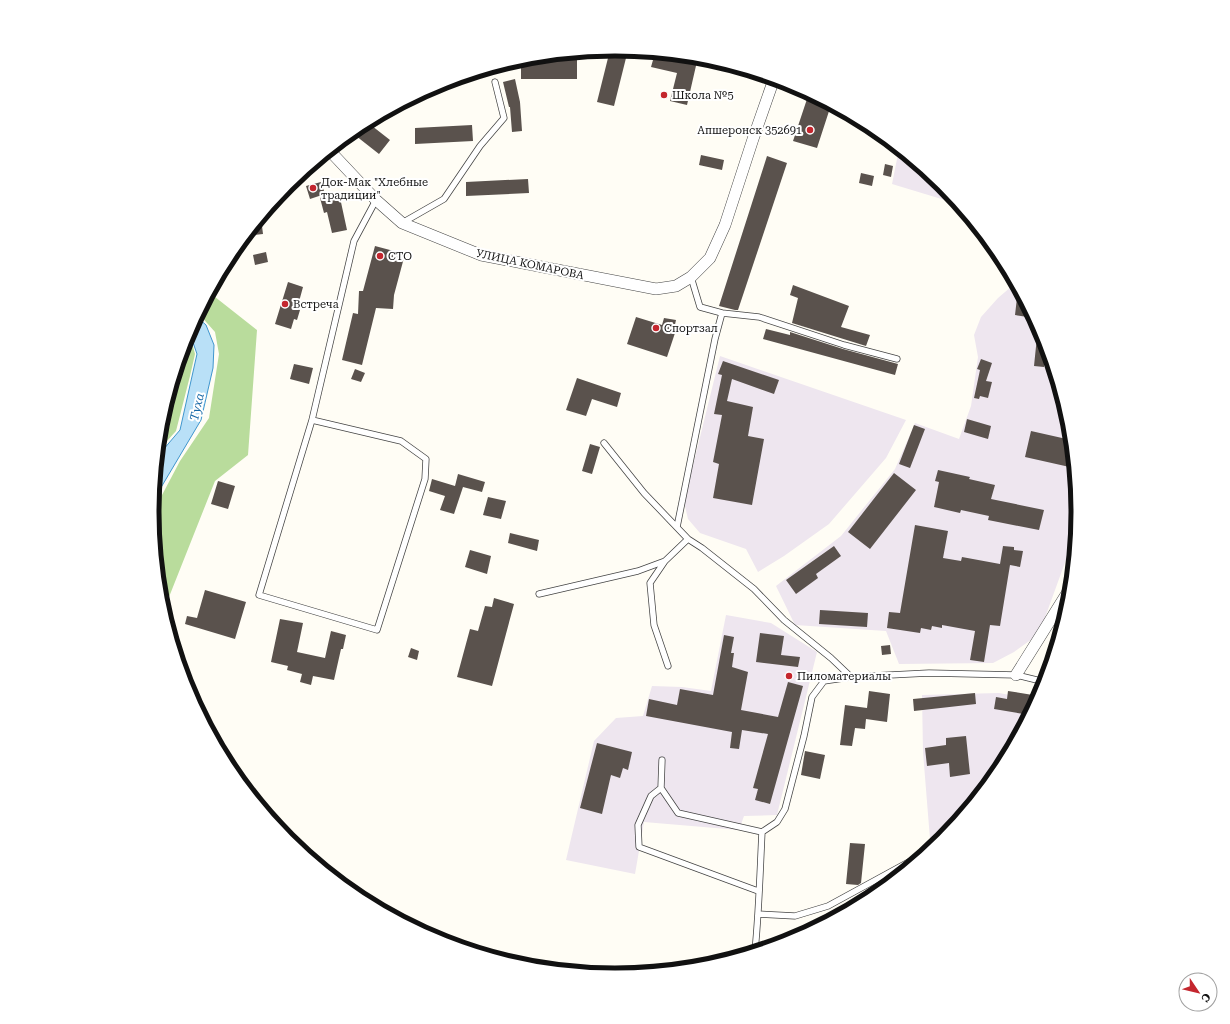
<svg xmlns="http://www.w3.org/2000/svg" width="1230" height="1024" font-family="'Roboto Serif',serif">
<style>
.industrial{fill:#eee6ef}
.forest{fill:#b9dc9c}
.water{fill:#b9e0f7;stroke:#3f96cf}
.building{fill:#5a524d}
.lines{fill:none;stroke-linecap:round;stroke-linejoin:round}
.lane-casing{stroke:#444;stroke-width:7}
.street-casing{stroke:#444;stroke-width:12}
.lane{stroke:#fff;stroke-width:5.5}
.street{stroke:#fff;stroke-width:11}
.poi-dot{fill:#c4262e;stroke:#fff;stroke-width:1.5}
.labels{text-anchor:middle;stroke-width:4;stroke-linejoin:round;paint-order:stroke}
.poi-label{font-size:11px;fill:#111;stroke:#fff;text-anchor:start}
.street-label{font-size:11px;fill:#111;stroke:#fff}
.water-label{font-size:12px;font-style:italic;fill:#1768a6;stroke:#fff}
.rim{fill:none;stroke:#111;stroke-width:5}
</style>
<rect width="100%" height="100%" fill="#fffdf5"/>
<path class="industrial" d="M 899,149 L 943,185 L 958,204 L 892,184 Z
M 1013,279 L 1043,335 L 1069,422 L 1078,512 L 1076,528 L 1071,546 L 1039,634 L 1014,652 L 993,663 L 899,664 L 886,631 L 795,625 L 776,586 L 841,536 L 895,469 L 915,423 L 959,439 L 971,406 L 978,357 L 974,335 L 981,317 L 998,298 L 1012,286 Z
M 720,356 L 906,420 L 886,458 L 829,524 L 784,556 L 758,572 L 746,549 L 700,533 L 688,519 L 684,502 Z
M 726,615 L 771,623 L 817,652 L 777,815 L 744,816 L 739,830 L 644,822 L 635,874 L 566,860 L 594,741 L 616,718 L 643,716 L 652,686 L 682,687 L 711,691 Z
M 999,693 L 1037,700 L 1000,769 L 944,837 L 930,839 L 923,752 L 922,695 Z"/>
<path class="forest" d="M 210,293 L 257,330 L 248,455 L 215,481 L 169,597 L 162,606 L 152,514 L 180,461 L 209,418 L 219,354 L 215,332 L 199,314 Z
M 188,334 L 191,339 L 195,354 L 190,376 L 176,431 L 158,451 L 161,421 Z"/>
<path class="water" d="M 197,317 L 206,325 L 214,345 L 213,368 L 201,420 L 153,501 L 157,457 L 180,430 L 197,354 L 189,331 Z"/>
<path class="building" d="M 615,49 L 628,50 L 614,106 L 597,102 L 610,50 Z
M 577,53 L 577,79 L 521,79 L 521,59 Z
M 655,53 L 698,57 L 687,105 L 670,101 L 677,73 L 651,67 Z
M 515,79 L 520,102 L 522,131 L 512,132 L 510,107 L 509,107 L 503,82 Z
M 809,93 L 831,105 L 817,148 L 793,141 Z
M 367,122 L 390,140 L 379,154 L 351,132 Z
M 472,125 L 473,141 L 415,144 L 415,128 Z
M 701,155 L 724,160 L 722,170 L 699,165 Z
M 767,156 L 787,163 L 738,310 L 735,310 L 719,306 Z
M 885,164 L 893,166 L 891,177 L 883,175 Z
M 861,173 L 874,176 L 872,186 L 859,183 Z
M 528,179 L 529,193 L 466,196 L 466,182 Z
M 321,182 L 325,194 L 310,199 L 306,186 Z
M 339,193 L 347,230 L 332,233 L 327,212 L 324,213 L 320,198 Z
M 261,218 L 263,234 L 253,235 L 252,228 Z
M 375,246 L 405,254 L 394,295 L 393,309 L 376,308 L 362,365 L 342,360 L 353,313 L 358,314 L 359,291 L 363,291 Z
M 266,252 L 268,262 L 255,265 L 253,255 Z
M 288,282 L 303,287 L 297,309 L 300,310 L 297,320 L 294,319 L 291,329 L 275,324 Z
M 793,285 L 849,306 L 841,327 L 870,335 L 866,346 L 792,323 L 798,298 L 790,295 Z
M 1018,289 L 1027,306 L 1034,318 L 1015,315 Z
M 636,317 L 662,325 L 664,318 L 676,320 L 674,329 L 676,330 L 667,357 L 627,344 Z
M 1038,327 L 1043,335 L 1049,357 L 1045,356 L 1044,367 L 1034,366 Z
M 766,329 L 790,335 L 790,332 L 843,349 L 898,364 L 895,375 L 763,339 Z
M 981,359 L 992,363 L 986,381 L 992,382 L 988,398 L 980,396 L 979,399 L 974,398 L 980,370 L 977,369 Z
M 723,361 L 779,380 L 774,394 L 732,379 L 727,401 L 753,407 L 748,436 L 764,439 L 752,505 L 713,498 L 719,464 L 713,462 L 722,415 L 714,414 L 722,375 L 718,374 Z
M 294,364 L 313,368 L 309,384 L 290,379 Z
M 355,369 L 365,373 L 361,382 L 351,379 Z
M 577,378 L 621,393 L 617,407 L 592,399 L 586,416 L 566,410 Z
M 967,419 L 991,426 L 988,439 L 964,432 Z
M 914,425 L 925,429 L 910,468 L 899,464 Z
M 1031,431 L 1071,440 L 1074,468 L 1025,457 Z
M 590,444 L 600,447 L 592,474 L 582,471 Z
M 938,470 L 970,477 L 969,479 L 995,485 L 991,499 L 1044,510 L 1039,530 L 988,520 L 989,516 L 961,510 L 960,513 L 934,507 L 939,482 L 935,481 Z
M 894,473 L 916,490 L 870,549 L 848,532 Z
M 458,474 L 485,482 L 482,492 L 463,487 L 454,514 L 440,510 L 445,496 L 429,491 L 432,479 L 455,486 Z
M 218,481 L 235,486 L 228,509 L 211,504 Z
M 488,497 L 506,501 L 501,519 L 483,515 Z
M 915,525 L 948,531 L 943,558 L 961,561 L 962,557 L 1000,564 L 1003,546 L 1014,547 L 1014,550 L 1023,551 L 1020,567 L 1010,565 L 1000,626 L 990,625 L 984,662 L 970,660 L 975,631 L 942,625 L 942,628 L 932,626 L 931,630 L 921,628 L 920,633 L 887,628 L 889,612 L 900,613 Z
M 510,533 L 539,540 L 537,551 L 508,543 Z
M 834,546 L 841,556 L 816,574 L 818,578 L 796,594 L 786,580 Z
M 470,550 L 491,556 L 487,574 L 465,567 Z
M 205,590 L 246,602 L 235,639 L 185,624 L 187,616 L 197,618 Z
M 494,598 L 514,604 L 492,686 L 457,677 L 470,629 L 478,631 L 485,606 L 492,607 Z
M 820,610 L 868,613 L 867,627 L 819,624 Z
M 280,619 L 303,623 L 297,652 L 325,658 L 331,631 L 346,635 L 343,649 L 341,649 L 334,680 L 313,676 L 311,685 L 300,682 L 302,674 L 287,670 L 288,666 L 271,662 Z
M 760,633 L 784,636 L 781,655 L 800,657 L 798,667 L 756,662 Z
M 724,635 L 734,637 L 731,653 L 734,653 L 732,667 L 748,672 L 741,710 L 778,717 L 788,682 L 803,686 L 770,804 L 755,800 L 758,789 L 753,788 L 768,734 L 742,730 L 739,749 L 730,748 L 732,732 L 646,716 L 649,699 L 677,705 L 680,689 L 713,695 Z
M 890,645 L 891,654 L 882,655 L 881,646 Z
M 411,648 L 419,651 L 417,660 L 408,657 Z
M 869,691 L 890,694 L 887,722 L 866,719 L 865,729 L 855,728 L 852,746 L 840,745 L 845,705 L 867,708 Z
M 1008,691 L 1039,696 L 1029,715 L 994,709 L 996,697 L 1007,699 Z
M 975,693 L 976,704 L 914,711 L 913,699 Z
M 966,736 L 970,774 L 950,777 L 949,763 L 927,766 L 925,748 L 946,745 L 946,738 Z
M 597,743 L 632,752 L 628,770 L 623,768 L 620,778 L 611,775 L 602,814 L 580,808 Z
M 805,751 L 825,755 L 820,779 L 801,775 Z
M 850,843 L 865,844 L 861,883 L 858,885 L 846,884 Z"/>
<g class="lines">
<defs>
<path id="lane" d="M 402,223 L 444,199 L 480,146 L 504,118 L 495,82
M 722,313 L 759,317 L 844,345 L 897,359
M 312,420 L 401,441 L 426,459 L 425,479 L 377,630 L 259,595 L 312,420 L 354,241 L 376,200
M 604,443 L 644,493 L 688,539 L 702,548 L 754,589 L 784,620 L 831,658 L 851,677
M 677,527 L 715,339 L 722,313 L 700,307 L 691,277
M 665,561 L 650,583 L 654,625 L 668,666
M 539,594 L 638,571 L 665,561 L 688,539
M 662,760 L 661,788 L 651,796 L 638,825 L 639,847 L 758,891
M 661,788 L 678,813 L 762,832
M 758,914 L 795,916 L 828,906 L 927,852
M 755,951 C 759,911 760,872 762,832 L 777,822 L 785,809 L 804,736 L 812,697 L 824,681 L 851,677 L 929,673 L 1016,675 L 1045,682"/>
<path id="street" d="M 329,150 L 376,200 L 402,223 L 481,255 L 656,289 L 676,286 L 691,277 L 710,258 L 725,225 L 753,139 L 774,79
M 1016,675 L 1071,587"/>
</defs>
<use href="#lane" class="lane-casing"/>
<use href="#street" class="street-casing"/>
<use href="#lane" class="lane"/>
<use href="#street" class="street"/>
</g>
<g class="poi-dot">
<circle cx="664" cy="95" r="4"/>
<circle cx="810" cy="130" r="4"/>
<circle cx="313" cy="188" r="4"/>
<circle cx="380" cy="256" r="4"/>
<circle cx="285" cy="304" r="4"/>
<circle cx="656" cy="328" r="4"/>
<circle cx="789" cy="676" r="4"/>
</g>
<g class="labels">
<g class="poi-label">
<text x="672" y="99">Школа №5</text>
<text x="802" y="134" text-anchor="end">Апшеронск 352691</text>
<text x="321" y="186">Док-Мак "Хлебные<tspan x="321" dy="13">традиции"</tspan></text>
<text x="388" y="260">СТО</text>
<text x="293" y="308">Встреча</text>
<text x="664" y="332">Спортзал</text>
<text x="797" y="680">Пиломатериалы</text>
</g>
<g class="street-label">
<text transform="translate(530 264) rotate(12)" y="4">УЛИЦА КОМАРОВА</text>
</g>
<g class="water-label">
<text transform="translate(197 407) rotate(-77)" y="4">Туха</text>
</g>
</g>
<path d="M0 0H1230V1024H0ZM159 512a456 456 0 1 1 912 0a456 456 0 1 1-912 0Z" fill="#fff" fill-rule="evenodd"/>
<path class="rim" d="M159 512a456 456 0 1 1 912 0a456 456 0 1 1-912 0Z"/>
<g transform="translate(1198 992) rotate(125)"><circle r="19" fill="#ffffff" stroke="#a0a0a0"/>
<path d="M0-3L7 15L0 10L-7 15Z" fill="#c4262e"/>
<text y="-6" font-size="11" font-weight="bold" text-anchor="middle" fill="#111111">С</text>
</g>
</svg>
